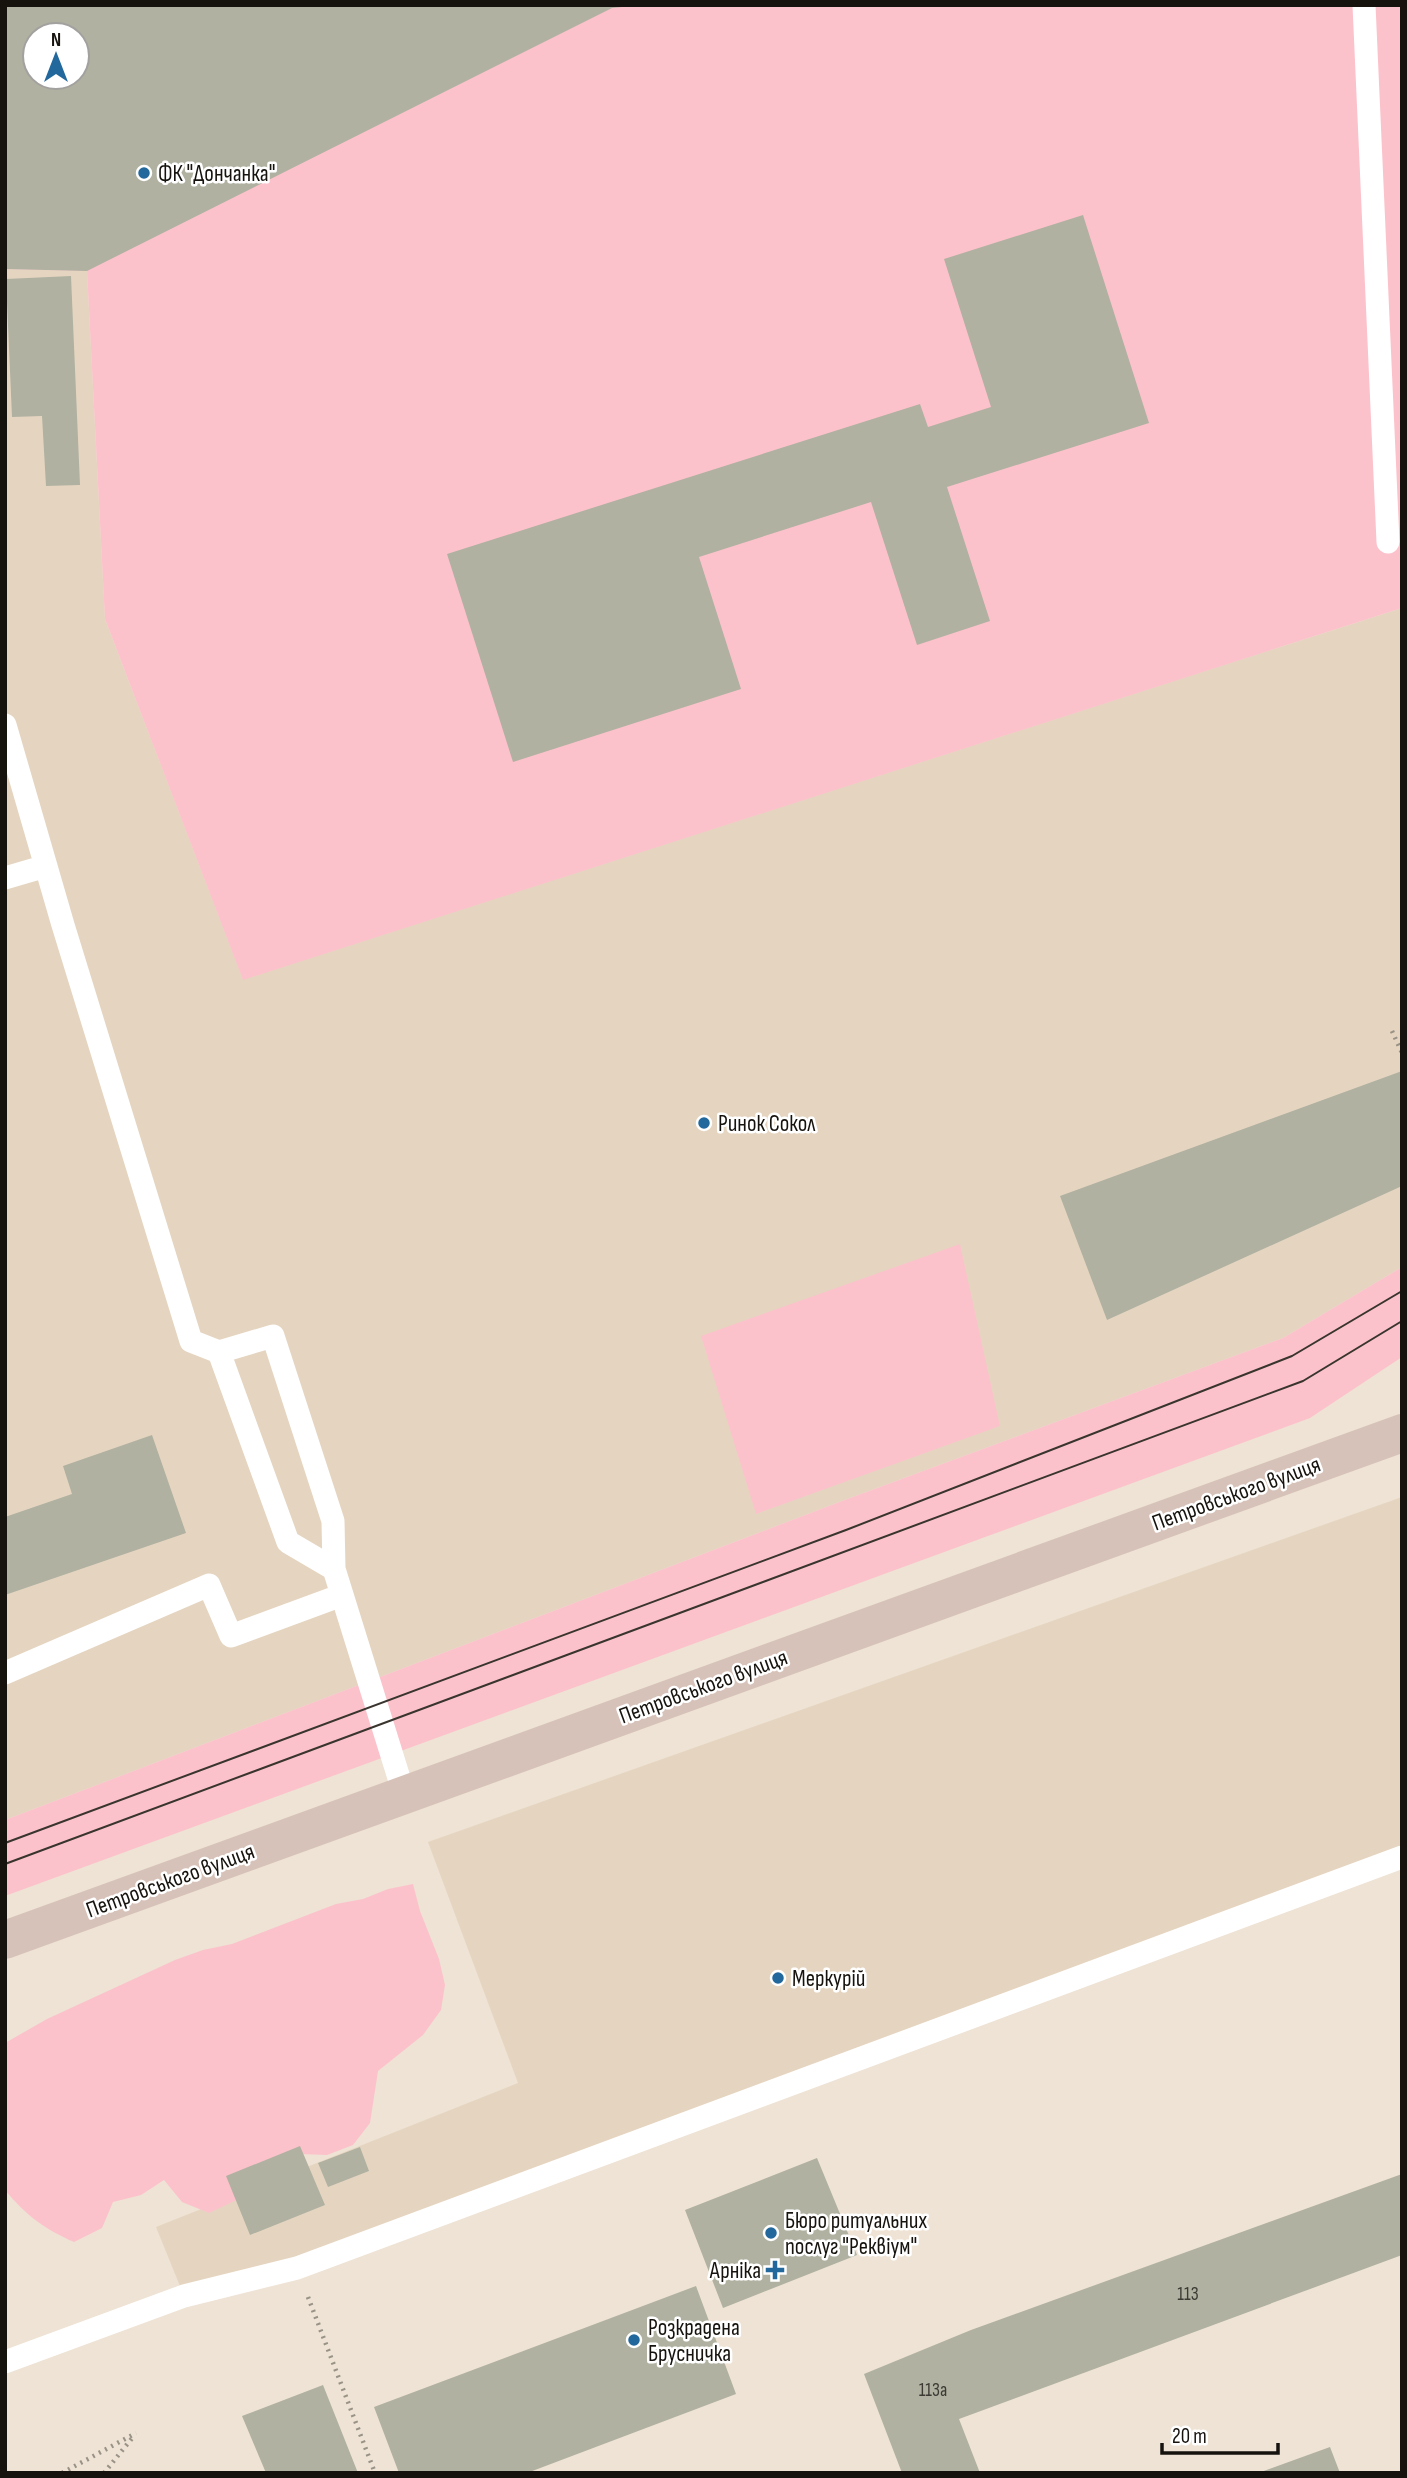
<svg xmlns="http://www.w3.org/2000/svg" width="1407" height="2478" font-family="'Sofia Sans Condensed',sans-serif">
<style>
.built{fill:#e5d5c0}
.green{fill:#fcc2cb;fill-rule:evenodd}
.building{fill:#b0b1a1;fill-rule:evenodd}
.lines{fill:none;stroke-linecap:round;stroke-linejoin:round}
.path{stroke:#999286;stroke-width:4.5;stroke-dasharray:2 5;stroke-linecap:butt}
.lane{stroke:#fff;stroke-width:23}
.secondary{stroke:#d7c2b9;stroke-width:38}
.tram{stroke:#39342e;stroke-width:2}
.poi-dot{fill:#22689c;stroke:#fff;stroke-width:2.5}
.labels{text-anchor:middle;stroke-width:5;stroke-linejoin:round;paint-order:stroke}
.number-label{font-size:19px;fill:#3c3a33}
.poi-label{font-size:23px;fill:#16130e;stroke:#fff;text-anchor:start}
.street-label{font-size:23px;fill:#16130e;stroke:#fff}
</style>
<rect width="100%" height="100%" fill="#eee3d4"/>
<path class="built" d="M 5,269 L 87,271 L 105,619 L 243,979 L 1402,608 L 1402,1267 L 1283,1338 L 842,1501 L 5,1820 Z
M 1402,1497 L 1402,1857 L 297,2268 L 184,2296 L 156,2227 L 518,2083 L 428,1842 Z"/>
<path class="green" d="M 5,5 L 1402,5 L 1402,608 L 243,980 L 105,619 L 87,271 L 5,269 ZM 35,35 L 77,35 L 77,77 L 35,77 Z
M 960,1244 L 1000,1426 L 756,1514 L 701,1336 Z
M 1402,1267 L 1402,1357 L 1310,1418 L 5,1896 L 5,1820 L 842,1501 L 1283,1338 Z
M 413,1884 L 420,1911 L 439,1959 L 445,1985 L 441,2010 L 423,2035 L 378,2071 L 370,2123 L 353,2145 L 327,2155 L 300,2154 L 258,2190 L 209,2213 L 182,2202 L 164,2180 L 141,2195 L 113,2202 L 102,2228 L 74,2242 C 43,2228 27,2216 5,2190 L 5,2043 L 47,2019 L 175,1960 L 203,1950 L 232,1944 L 336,1904 L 363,1899 L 388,1889 Z"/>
<path class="building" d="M 5,5 L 622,5 L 622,7 L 612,8 L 87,271 L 5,269 ZM 35,35 L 77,35 L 77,77 L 35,77 Z
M 1083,215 L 1149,423 L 947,487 L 990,621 L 917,645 L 871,502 L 699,557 L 741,689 L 513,762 L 447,554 L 920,404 L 928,427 L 991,407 L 944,259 Z
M 71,276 L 80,485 L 46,486 L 42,416 L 12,417 L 6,279 Z
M 1402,1071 L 1402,1186 L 1107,1320 L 1060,1196 Z
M 152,1435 L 186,1533 L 5,1595 L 5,1517 L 72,1494 L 63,1466 Z
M 300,2146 L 325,2205 L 250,2235 L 226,2176 Z
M 360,2147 L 369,2171 L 328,2187 L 318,2163 Z
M 817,2158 L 857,2255 L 723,2308 L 685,2210 Z
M 1402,2174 L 1402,2255 L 959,2419 L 980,2473 L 902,2473 L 864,2374 L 971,2330 Z
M 696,2286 L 736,2394 L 527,2473 L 399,2473 L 374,2407 Z
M 323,2385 L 358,2473 L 266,2473 L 242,2416 Z
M 1330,2447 L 1340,2473 L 1261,2473 L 1261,2472 Z"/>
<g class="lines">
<path class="path" d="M 1392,1031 L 1402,1053
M 308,2297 L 375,2473
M 62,2473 L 136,2433
M 104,2473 L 133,2437"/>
<path class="lane" d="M 1364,5 L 1388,542
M 5,725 L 63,925 L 191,1341 L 219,1352
M 5,878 L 46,866
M 334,1569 L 288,1542 L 219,1352 L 273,1336 L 333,1521 L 334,1569 L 404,1794
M 5,1673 L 209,1585 L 231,1636 L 342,1595
M 5,2362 L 184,2296 L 297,2268 L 1402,1857"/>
<path class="secondary" d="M 5,1940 L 1402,1433"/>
<path class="tram" d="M 5,1843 L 846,1530 L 1292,1356 L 1402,1291
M 5,1864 L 1303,1381 L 1402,1321"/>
</g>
<g class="poi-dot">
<circle cx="144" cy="173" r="7"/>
<circle cx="704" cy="1123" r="7"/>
<circle cx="778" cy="1978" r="7"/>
<circle cx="771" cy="2233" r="7"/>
<path d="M771.5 2259.5h7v7h7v7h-7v7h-7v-7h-7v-7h7z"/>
<circle cx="634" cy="2340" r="7"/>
</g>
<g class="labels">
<g class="number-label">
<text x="1188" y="2300">113</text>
<text x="933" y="2396">113а</text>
</g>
<g class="poi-label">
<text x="158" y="181">ФК "Дончанка"</text>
<text x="718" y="1131">Ринок Сокол</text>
<text x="792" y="1986">Меркурій</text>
<text x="785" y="2228">Бюро ритуальних<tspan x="785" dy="26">послуг "Реквіум"</tspan></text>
<text x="761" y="2278" text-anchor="end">Арніка</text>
<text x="648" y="2335">Розкрадена<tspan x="648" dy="26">Брусничка</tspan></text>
</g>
<g class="street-label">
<text transform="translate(1236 1493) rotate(-20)" y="8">Петровського вулиця</text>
<text transform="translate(703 1686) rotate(-20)" y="8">Петровського вулиця</text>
<text transform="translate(170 1880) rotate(-20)" y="8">Петровського вулиця</text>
</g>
</g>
<rect width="1407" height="2478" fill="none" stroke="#16130e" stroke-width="14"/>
<g transform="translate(56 56)"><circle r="33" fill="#ffffff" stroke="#a2a19f" stroke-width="2"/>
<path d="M0-5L12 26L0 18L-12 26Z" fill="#22689c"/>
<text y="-10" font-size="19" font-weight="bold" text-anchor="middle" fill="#16130e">N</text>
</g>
<path d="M1162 2443v10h116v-10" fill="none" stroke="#16130e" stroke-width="3.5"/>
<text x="1172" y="2443" font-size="21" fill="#16130e" stroke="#ffffff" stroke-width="5" paint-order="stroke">20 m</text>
</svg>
